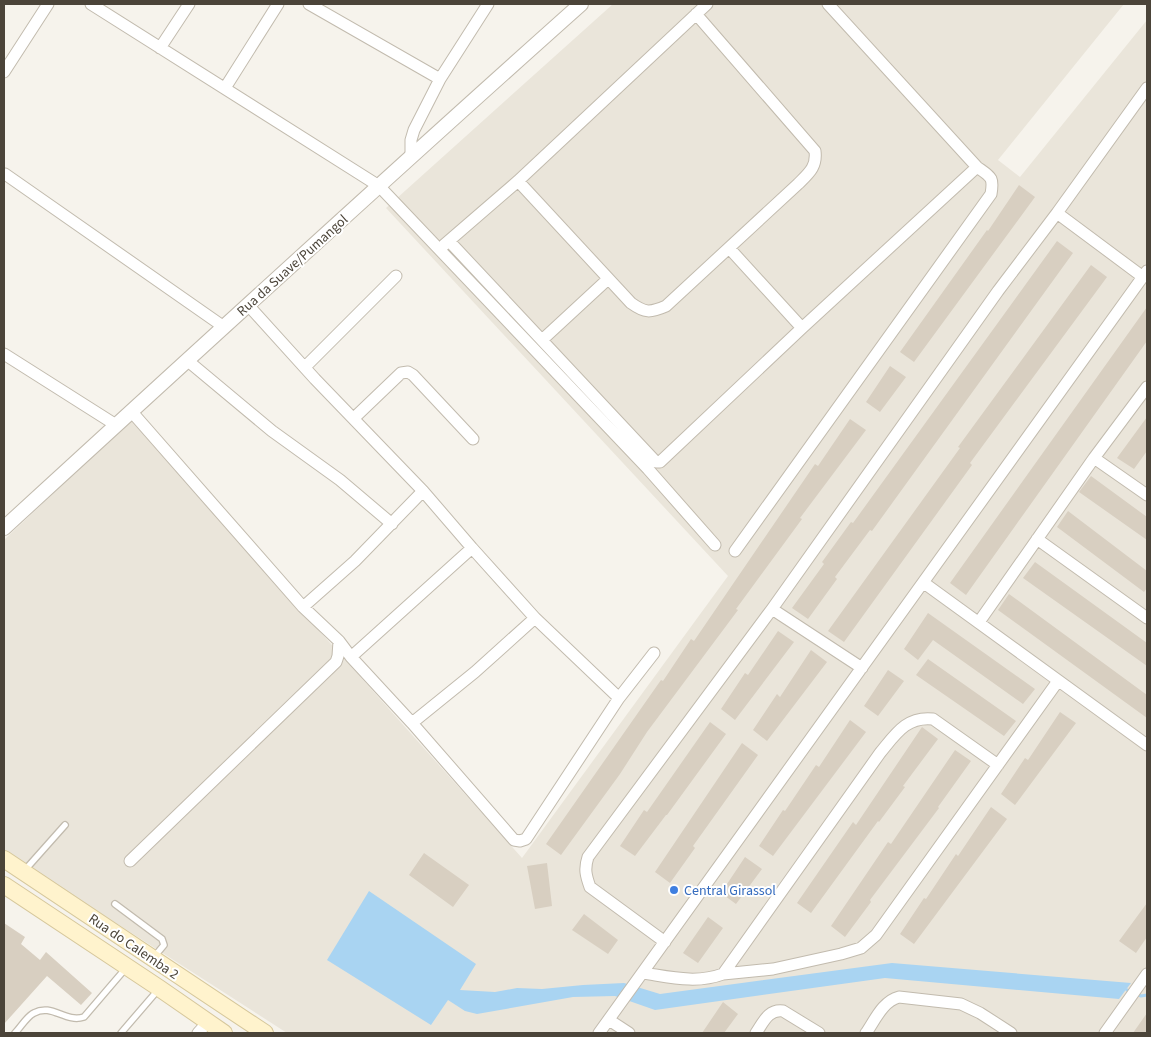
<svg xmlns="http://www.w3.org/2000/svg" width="1151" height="1037" font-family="'Source Sans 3',sans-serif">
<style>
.residential{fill:#eae5da}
.water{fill:#a9d4f2}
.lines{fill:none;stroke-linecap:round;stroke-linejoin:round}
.stream{stroke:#a9d4f2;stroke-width:3}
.building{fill:#d8cfc1}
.service-casing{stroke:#c2bbae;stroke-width:8}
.minor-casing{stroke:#c2bbae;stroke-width:13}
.tertiary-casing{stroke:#c2bbae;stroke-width:16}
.secondary-casing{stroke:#d6c79b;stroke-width:18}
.service{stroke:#fff;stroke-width:5.5}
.minor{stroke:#fff;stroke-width:11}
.tertiary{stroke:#fff;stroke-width:14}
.secondary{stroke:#fff3cd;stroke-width:16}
.shop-dot{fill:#3f7fe0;stroke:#fff;stroke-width:2}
.labels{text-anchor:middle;stroke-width:4;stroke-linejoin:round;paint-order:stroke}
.street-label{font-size:14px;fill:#4b4439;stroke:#fff}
.shop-label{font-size:14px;fill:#366cbe;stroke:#fff;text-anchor:start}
</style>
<rect width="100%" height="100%" fill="#f6f3ec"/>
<path class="residential" d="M 613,4 L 1124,4 L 998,160 L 1020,177 L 1147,20 L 1147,1033 L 287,1033 L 4,851 L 4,540 L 131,420 L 522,858 L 728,576 L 386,208 Z"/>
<path class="water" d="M 369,891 L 476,964 L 460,990 L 495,992 L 517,988 L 542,989 L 583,985 L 624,983 L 660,994 L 892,963 L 1131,983 L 1119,999 L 885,978 L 655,1010 L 615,996 L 573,997 L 477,1014 L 465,1011 L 448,1000 L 431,1025 L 327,960 Z"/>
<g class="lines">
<path class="stream" d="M 1127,990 L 1141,996 L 1147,995"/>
</g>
<path class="building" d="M 1019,185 L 1035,197 L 914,362 L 900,352 L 987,230 L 988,231 Z
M 1057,241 L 1073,253 L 872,531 L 870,530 L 835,577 L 837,579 L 808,619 L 792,608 L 824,564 L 822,562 L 851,522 L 853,523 Z
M 1091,265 L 1107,277 L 970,463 L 972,465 L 844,642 L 828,631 L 960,448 L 958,447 Z
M 1147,307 L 1147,341 L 966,595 L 950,583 Z
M 890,366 L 906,377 L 880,412 L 866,402 Z
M 1147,417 L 1147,451 L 1134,469 L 1117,458 Z
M 850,419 L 866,430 L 800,518 L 802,519 L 736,609 L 738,610 L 647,732 L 620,774 L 561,855 L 546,844 L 661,680 L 663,681 L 691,639 L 694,641 L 815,464 L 818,466 Z
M 1091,476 L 1147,517 L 1147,540 L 1079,492 Z
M 1068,511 L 1147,571 L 1147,588 L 1144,592 L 1057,527 Z
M 1035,562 L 1147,643 L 1147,666 L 1023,578 Z
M 1009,594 L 1147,695 L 1147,718 L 998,610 Z
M 928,613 L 1035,689 L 1023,704 L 933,640 L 918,660 L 904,649 Z
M 778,631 L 794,642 L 735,720 L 721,709 L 745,673 L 748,675 Z
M 811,650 L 827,662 L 767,741 L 753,730 L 777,694 L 780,697 Z
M 928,659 L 1016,721 L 1004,736 L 916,675 Z
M 888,670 L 904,681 L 878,716 L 864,706 Z
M 1060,712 L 1076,723 L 1015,805 L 1001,794 L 1025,758 L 1028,760 Z
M 850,720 L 866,732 L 773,856 L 759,846 L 783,810 L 785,811 L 816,765 L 819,767 Z
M 710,722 L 726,734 L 667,815 L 666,815 L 635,856 L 620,846 L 644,810 L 647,812 Z
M 922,727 L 938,739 L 903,786 L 905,787 L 879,822 L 878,821 L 811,913 L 797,903 L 853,822 L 856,825 Z
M 742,743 L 758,755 L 693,846 L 695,848 L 670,883 L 655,872 Z
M 955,750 L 971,761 L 938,807 L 939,808 L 870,900 L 871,902 L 845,937 L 831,926 L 888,842 L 891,844 Z
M 991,807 L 1007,819 L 914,944 L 900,934 L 924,898 L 926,899 L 956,854 L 958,856 Z
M 424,853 L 469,885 L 453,907 L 409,875 Z
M 745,857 L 762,869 L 736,904 L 721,893 Z
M 547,863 L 552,906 L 535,909 L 527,866 Z
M 1147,903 L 1147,937 L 1136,953 L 1119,941 Z
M 584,914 L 618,940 L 608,954 L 572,930 Z
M 708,917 L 723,928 L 698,963 L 683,953 Z
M 4,923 L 25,937 L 21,944 L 40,960 L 46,952 L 92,993 L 81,1005 L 47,976 L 4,1024 Z
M 723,1002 L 738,1014 L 724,1033 L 702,1033 Z
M 1147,1013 L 1147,1033 L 1133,1033 Z"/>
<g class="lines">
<defs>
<path id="service" d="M 25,870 L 65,825
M 115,904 L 162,939 L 164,945 L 154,957
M 15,1033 C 21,1027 27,1016 34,1013 C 52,1003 65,1023 84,1017 L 126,968
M 121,1033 L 158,990"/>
<path id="minor" d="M 91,4 L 379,186 L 648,469 L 715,545
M 309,4 L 440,79
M 160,48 L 189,4
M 4,72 L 48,4
M 225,88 L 278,4
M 411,155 L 411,140 L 414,130 L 440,79 L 488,4
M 5,174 L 224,327
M 518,181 L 631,303 C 645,313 650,313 666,306 L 798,184 C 809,173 817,167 815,151 L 696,14
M 1057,213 L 1143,277
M 449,241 L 656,462 L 660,462 L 802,328 L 977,167
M 444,245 L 518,181 L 707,4
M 729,248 L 802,328
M 248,305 L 315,379 L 423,491 L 472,548 L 535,618 L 619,698
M 542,340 L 608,279
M 4,354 L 116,425
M 188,361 L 272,431 L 340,480 L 392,524
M 305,367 L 396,276
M 131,411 L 303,607 L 339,641 L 351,657 L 412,723 L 514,840 L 520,841 L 526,839 L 619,698 L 654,653
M 354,418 L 401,373 L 408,372 L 413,375 L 473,439
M 1094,458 L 1147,495
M 1037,539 L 1147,618
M 735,551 L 991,194 C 994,177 991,177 977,167 L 828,4
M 924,583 L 1147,745
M 303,607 L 355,561 L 423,491
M 772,609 L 862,668
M 979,622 L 1094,458 L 1147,387
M 351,657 L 472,548
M 412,723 L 475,672 L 535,618
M 130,861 L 336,662 L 338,656 L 339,641
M 665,942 L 590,887 C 586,876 584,869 588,857 L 772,609 L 998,291 L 1057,213 L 1147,88
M 643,973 C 670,977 696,984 723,974 L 880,753 C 895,735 906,716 933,719 L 998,765
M 723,974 L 773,969 L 841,954 L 861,948 L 876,935 L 1058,681
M 609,1020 L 629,1033
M 198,1033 L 208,1022
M 599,1033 L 1147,271
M 756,1033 C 763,1023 768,1009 783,1011 L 819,1033
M 866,1033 C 875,1020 883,1001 899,997 L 961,1004 L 980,1013 L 1011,1033
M 1105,1033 L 1147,974"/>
<path id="tertiary" d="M 4,528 C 196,352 387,177 581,4"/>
<path id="secondary" d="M 4,859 L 265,1033
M 4,885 L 159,988 L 224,1033"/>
</defs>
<use href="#service" class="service-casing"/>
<use href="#minor" class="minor-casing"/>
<use href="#tertiary" class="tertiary-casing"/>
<use href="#secondary" class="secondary-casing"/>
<use href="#service" class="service"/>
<use href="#minor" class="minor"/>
<use href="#tertiary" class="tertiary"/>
<use href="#secondary" class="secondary"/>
</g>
<circle class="shop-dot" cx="674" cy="890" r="5"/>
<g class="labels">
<g class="street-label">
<text transform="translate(292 265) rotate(-42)" y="5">Rua da Suave/Pumangol</text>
<text transform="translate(134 946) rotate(34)" y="5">Rua do Calemba 2</text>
</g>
<g class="shop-label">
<text x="684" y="895">Central Girassol</text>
</g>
</g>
<rect width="1151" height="1037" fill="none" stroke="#4b4439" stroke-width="10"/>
</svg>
